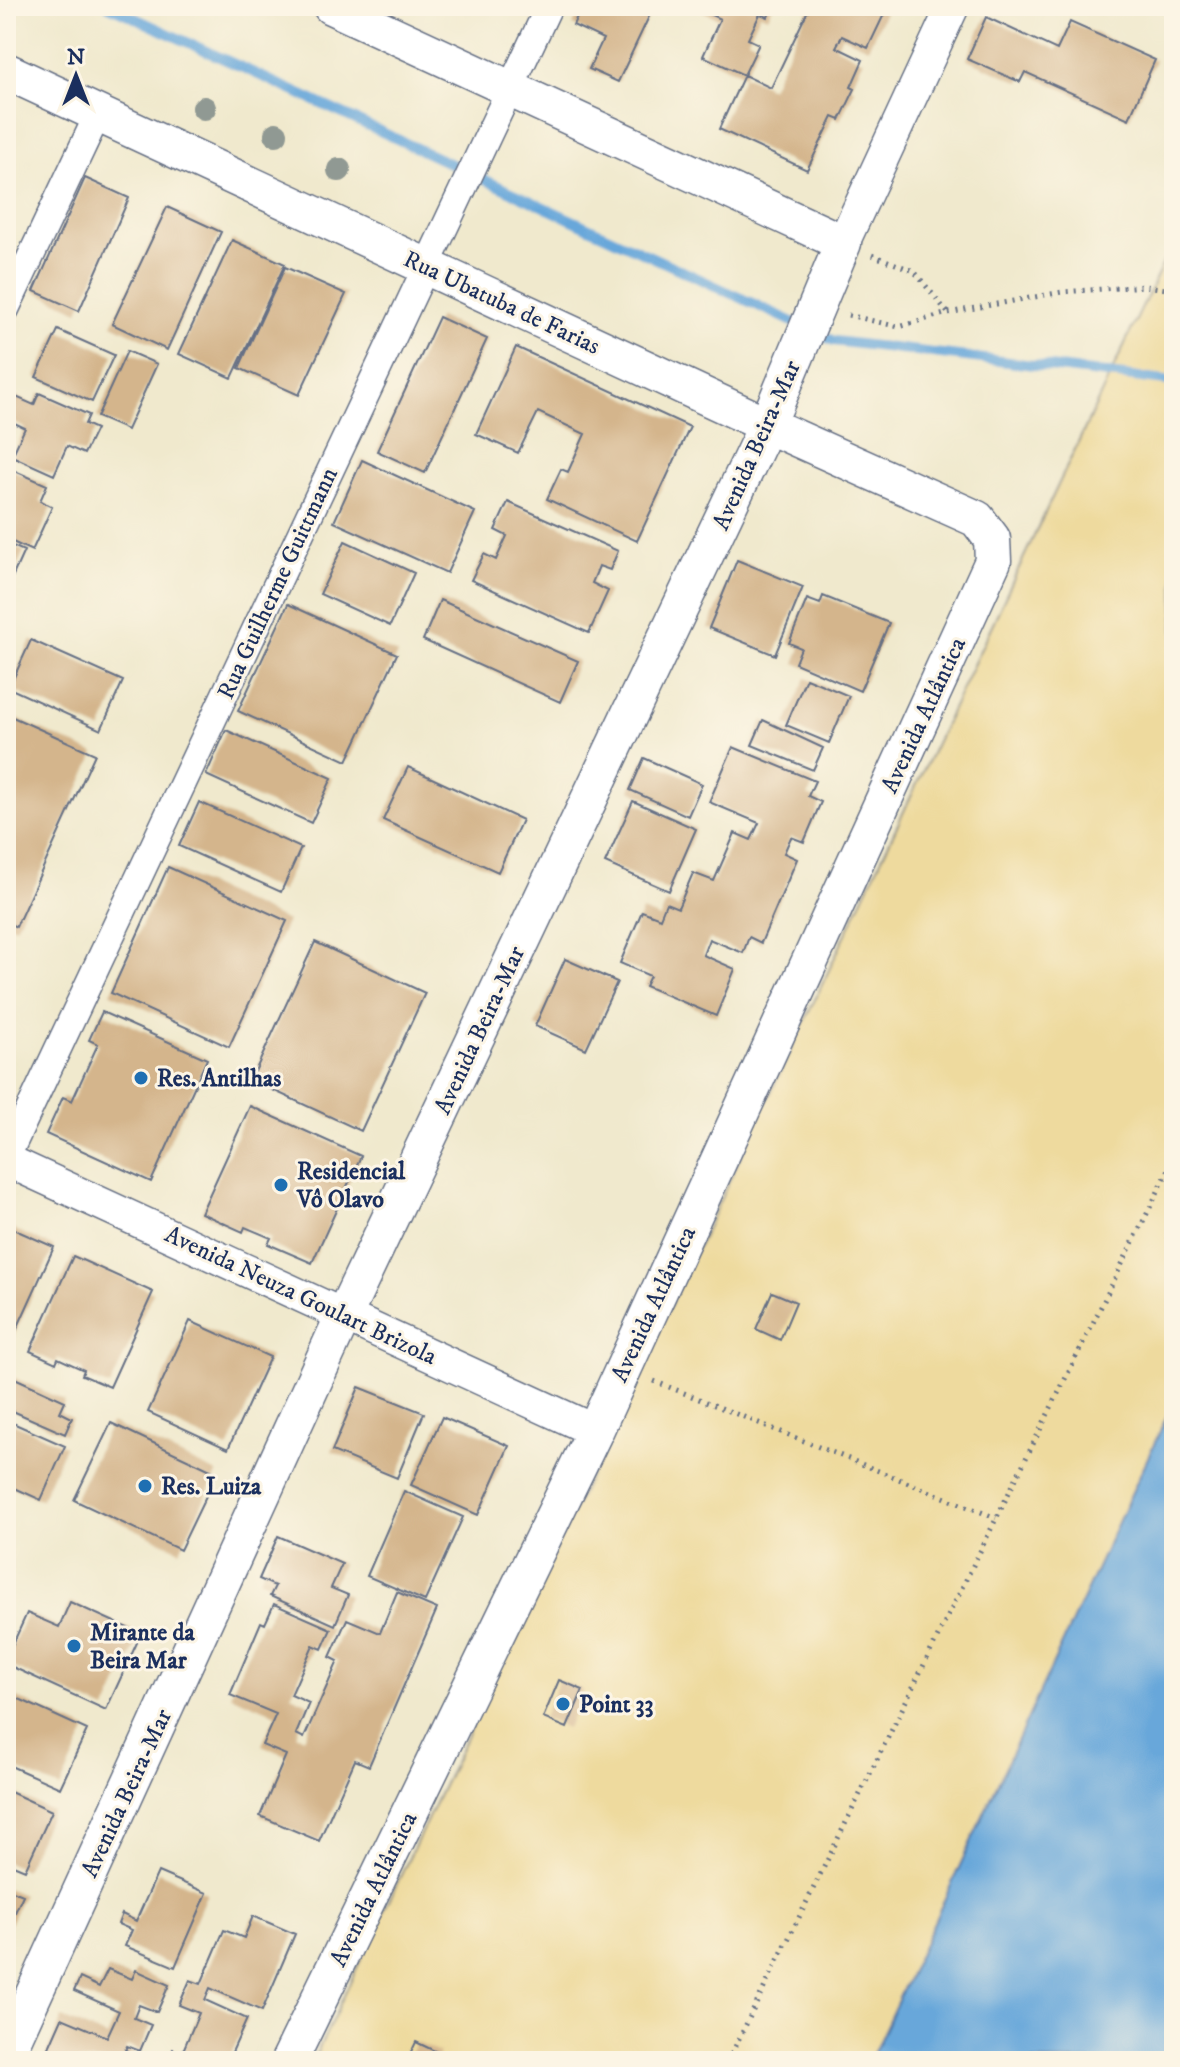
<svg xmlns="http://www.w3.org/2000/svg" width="1180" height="2067" font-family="'IM FELL DW Pica',serif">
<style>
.sand{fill:#eeda9e;stroke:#84847e;stroke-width:2}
.water{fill:#67a7da;stroke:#416b9c;stroke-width:2}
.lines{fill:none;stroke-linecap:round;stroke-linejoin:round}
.stream{stroke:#67a7da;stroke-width:10}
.building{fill:#d4b58c}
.minor-casing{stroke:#667085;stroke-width:29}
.tertiary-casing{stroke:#667085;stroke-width:35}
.secondary-casing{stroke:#667085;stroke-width:39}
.path{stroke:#667085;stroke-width:5;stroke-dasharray:2 6;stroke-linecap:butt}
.minor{stroke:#fff;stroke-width:26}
.tertiary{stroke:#fff;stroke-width:32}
.secondary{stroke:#fff;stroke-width:36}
.tree{fill:#909993}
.poi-dot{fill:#1f6fb2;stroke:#fcf5e5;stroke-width:3}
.labels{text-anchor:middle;stroke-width:6;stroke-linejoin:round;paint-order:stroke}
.street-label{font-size:24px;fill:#1b2f5e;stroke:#fcf5e5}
.poi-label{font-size:24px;font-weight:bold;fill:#1b2f5e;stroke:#fcf5e5;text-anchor:start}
</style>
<rect width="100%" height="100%" fill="#fcf5e5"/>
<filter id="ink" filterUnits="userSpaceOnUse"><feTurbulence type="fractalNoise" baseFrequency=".0125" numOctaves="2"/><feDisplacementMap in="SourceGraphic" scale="16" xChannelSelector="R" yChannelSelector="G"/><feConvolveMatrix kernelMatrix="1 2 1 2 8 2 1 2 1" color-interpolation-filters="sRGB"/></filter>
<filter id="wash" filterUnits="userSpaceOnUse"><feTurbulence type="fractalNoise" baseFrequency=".006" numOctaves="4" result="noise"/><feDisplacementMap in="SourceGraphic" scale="32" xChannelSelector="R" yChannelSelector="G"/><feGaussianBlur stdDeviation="1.8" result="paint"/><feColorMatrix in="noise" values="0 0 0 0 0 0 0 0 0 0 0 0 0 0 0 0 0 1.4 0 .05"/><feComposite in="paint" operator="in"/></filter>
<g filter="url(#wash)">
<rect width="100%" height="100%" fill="#f0e9cd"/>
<path class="sand" d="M 1174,240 L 1174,1401 L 870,2061 L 313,2061 Z"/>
<path class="water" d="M 1174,1401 L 1174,2061 L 870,2061 Z"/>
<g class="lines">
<path class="stream" d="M 109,6 L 834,341 L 1174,382"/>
</g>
<g id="blocks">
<path class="building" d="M 582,6 L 654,6 L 618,82 L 589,69 L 603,39 L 573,25 Z
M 692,6 L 773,6 L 768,17 L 760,14 L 748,39 L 759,44 L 744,75 L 771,88 L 810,6 L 888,6 L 868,48 L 842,36 L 836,47 L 863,60 L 851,87 L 855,89 L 840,120 L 833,117 L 807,170 L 719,129 L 744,75 L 703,56 L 720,19 Z
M 986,17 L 1057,50 L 1070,22 L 1155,60 L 1129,119 L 1025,72 L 1020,82 L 967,59 Z
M 85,178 L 129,198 L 79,311 L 34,291 Z
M 167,207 L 221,232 L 167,350 L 112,324 Z
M 232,240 L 285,264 L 232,378 L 179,354 Z
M 285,267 L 346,294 L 299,395 L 239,368 Z
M 439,317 L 487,339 L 425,473 L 377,451 Z
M 58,330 L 114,355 L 92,402 L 36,377 Z
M 516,347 L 690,427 L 637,541 L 547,499 L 561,469 L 568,472 L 585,434 L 538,412 L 518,453 L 476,434 Z
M 127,351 L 157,364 L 127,430 L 97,417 Z
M 39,393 L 89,415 L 85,424 L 96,429 L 84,454 L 67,446 L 54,475 L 12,456 L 25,428 L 6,419 L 6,414 L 14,396 L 34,405 Z
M 362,460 L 475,512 L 447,573 L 334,522 Z
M 6,467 L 47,485 L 40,501 L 52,507 L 32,551 L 6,539 Z
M 508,502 L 618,551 L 610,570 L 599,566 L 592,583 L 608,591 L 589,633 L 471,580 L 484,554 L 496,560 L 507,536 L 495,530 Z
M 345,541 L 414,573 L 390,626 L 320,594 Z
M 6,543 L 24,551 L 6,591 Z
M 737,560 L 803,587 L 775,655 L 709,628 Z
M 823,596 L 889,623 L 860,691 L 795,663 L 801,648 L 789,643 L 807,599 L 820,604 Z
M 440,600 L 578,661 L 560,702 L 423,640 Z
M 288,604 L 397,654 L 347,761 L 238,711 Z
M 31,640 L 123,681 L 101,730 L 9,688 Z
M 806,678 L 849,696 L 829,743 L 786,725 Z
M 6,714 L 95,754 L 16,927 L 6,922 Z
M 763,720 L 823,748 L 813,770 L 752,745 Z
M 226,730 L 332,778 L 311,823 L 206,775 Z
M 733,747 L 815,781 L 808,796 L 821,802 L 804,842 L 791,837 L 784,853 L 797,859 L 761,943 L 749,937 L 743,953 L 709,939 L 703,955 L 735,969 L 716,1016 L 645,986 L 650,976 L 620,963 L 642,911 L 660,918 L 666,903 L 678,908 L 693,873 L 714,881 L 735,833 L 751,840 L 759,823 L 709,802 Z
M 644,758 L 702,784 L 688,816 L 630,790 Z
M 408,767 L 522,820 L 498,872 L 383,820 Z
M 633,801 L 696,829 L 669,891 L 605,863 Z
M 199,802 L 301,848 L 281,892 L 179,846 Z
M 168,867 L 287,921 L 229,1047 L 111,993 Z
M 315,942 L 425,993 L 361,1131 L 251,1080 Z
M 565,959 L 617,982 L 586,1049 L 535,1026 Z
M 102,1012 L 207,1059 L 151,1182 L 46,1134 L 63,1097 L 72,1101 L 98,1044 L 89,1040 Z
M 250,1106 L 361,1156 L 312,1263 L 268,1244 L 271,1238 L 245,1227 L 243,1232 L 201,1213 Z
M 13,1229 L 54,1247 L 6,1353 L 6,1245 Z
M 73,1256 L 153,1292 L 110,1387 L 82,1375 L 84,1370 L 58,1358 L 56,1363 L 30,1351 Z
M 772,1292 L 796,1302 L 780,1340 L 756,1329 Z
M 190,1321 L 270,1357 L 228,1449 L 148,1412 Z
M 6,1374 L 65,1401 L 60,1412 L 72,1418 L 65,1434 L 6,1408 Z
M 359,1387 L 424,1413 L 397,1478 L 332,1451 Z
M 442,1417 L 509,1446 L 478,1515 L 411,1485 Z
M 6,1420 L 65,1446 L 41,1500 L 6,1484 Z
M 111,1423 L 217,1473 L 180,1550 L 74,1500 Z
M 404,1491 L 463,1517 L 425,1601 L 367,1576 Z
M 278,1536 L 342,1564 L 331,1588 L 348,1595 L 335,1625 L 270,1596 L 275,1586 L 259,1579 Z
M 397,1592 L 437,1609 L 369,1766 L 355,1760 L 319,1841 L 260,1816 L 286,1755 L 262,1745 L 276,1714 L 230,1695 L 261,1622 L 265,1624 L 274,1604 L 331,1629 L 322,1649 L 313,1645 L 291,1695 L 309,1703 L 296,1734 L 304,1738 L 338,1661 L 330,1657 L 347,1619 L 380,1633 Z
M 70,1602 L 141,1634 L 106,1710 L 6,1664 L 6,1659 L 27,1613 L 59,1627 Z
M 559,1680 L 583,1690 L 567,1728 L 543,1718 Z
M 6,1693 L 87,1730 L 60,1788 L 6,1764 Z
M 6,1790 L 52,1811 L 25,1870 L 6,1862 Z
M 158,1872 L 207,1893 L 175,1967 L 125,1946 L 132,1930 L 118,1924 L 122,1914 L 136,1921 Z
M 6,1888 L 23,1895 L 6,1932 Z
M 253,1916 L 295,1934 L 262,2011 L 210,1988 L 205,2000 L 247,2019 L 228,2061 L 167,2061 L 173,2049 L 182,2053 L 199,2013 L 179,2005 L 190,1980 L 201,1984 L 224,1930 L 244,1938 Z
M 108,1969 L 132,1979 L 136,1970 L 169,1985 L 157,2012 L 139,2005 L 134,2018 L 151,2025 L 140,2051 L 127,2046 L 125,2050 L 149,2061 L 43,2061 L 62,2018 L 107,2037 L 119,2011 L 74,1991 L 80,1978 L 99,1987 Z
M 416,2042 L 439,2053 L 435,2061 L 407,2061 Z"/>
</g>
</g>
<g filter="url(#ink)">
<use href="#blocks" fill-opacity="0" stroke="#667085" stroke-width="2"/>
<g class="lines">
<defs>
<path id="minor" d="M 6,309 L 98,114
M 6,1159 L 549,6"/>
<path id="tertiary" d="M 843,243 L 953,6
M 6,1160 L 595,1431"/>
<path id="secondary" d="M 6,71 L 767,425 L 977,519 L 992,539 L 993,561 L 595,1431 L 289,2061
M 6,2055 L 344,1315 L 767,425 L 843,243 L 331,6"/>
</defs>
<use href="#minor" class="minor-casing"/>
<use href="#tertiary" class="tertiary-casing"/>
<use href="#secondary" class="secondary-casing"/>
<path class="path" d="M 872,255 L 914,271 L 948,313
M 848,315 L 899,327 L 948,313 L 1062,292 L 1145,286 L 1174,290
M 654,1381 L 996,1518
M 728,2061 L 1174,1159"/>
<use href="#minor" class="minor"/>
<use href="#tertiary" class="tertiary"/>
<use href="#secondary" class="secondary"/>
</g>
<g class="tree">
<circle cx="204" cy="108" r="12"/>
<circle cx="276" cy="134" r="12"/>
<circle cx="339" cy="170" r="12"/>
</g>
</g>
<g class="poi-dot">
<circle cx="141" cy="1078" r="8"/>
<circle cx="281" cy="1185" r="8"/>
<circle cx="145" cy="1486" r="8"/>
<circle cx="74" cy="1646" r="8"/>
<circle cx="563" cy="1704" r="8"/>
</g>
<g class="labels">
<g class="street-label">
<text transform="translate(502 302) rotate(25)" y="8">Rua Ubatuba de Farias</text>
<text transform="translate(756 445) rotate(-66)" y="8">Avenida Beira-Mar</text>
<text transform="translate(277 583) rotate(-65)" y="8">Rua Guilherme Guittmann</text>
<text transform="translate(923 715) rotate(-65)" y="8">Avenida Atlântica</text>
<text transform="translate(479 1030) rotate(-65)" y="8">Avenida Beira-Mar</text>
<text transform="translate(301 1295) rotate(25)" y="8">Avenida Neuza Goulart Brizola</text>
<text transform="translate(653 1304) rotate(-65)" y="8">Avenida Atlântica</text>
<text transform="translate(126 1793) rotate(-65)" y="8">Avenida Beira-Mar</text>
<text transform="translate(373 1889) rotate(-64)" y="8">Avenida Atlântica</text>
</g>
<g class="poi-label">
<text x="157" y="1086">Res. Antilhas</text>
<text x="297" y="1179">Residencial<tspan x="297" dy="28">Vô Olavo</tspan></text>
<text x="161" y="1494">Res. Luiza</text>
<text x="90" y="1640">Mirante da<tspan x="90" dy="28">Beira Mar</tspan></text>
<text x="579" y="1712">Point 33</text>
</g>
</g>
<rect width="1180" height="2067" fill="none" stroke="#fcf5e5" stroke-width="32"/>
<g transform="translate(76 76)" stroke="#fcf5e5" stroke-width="6" paint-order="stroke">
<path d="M0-6L14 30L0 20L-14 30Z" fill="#1b2f5e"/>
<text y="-12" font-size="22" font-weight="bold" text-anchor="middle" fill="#1b2f5e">N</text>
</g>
</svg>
